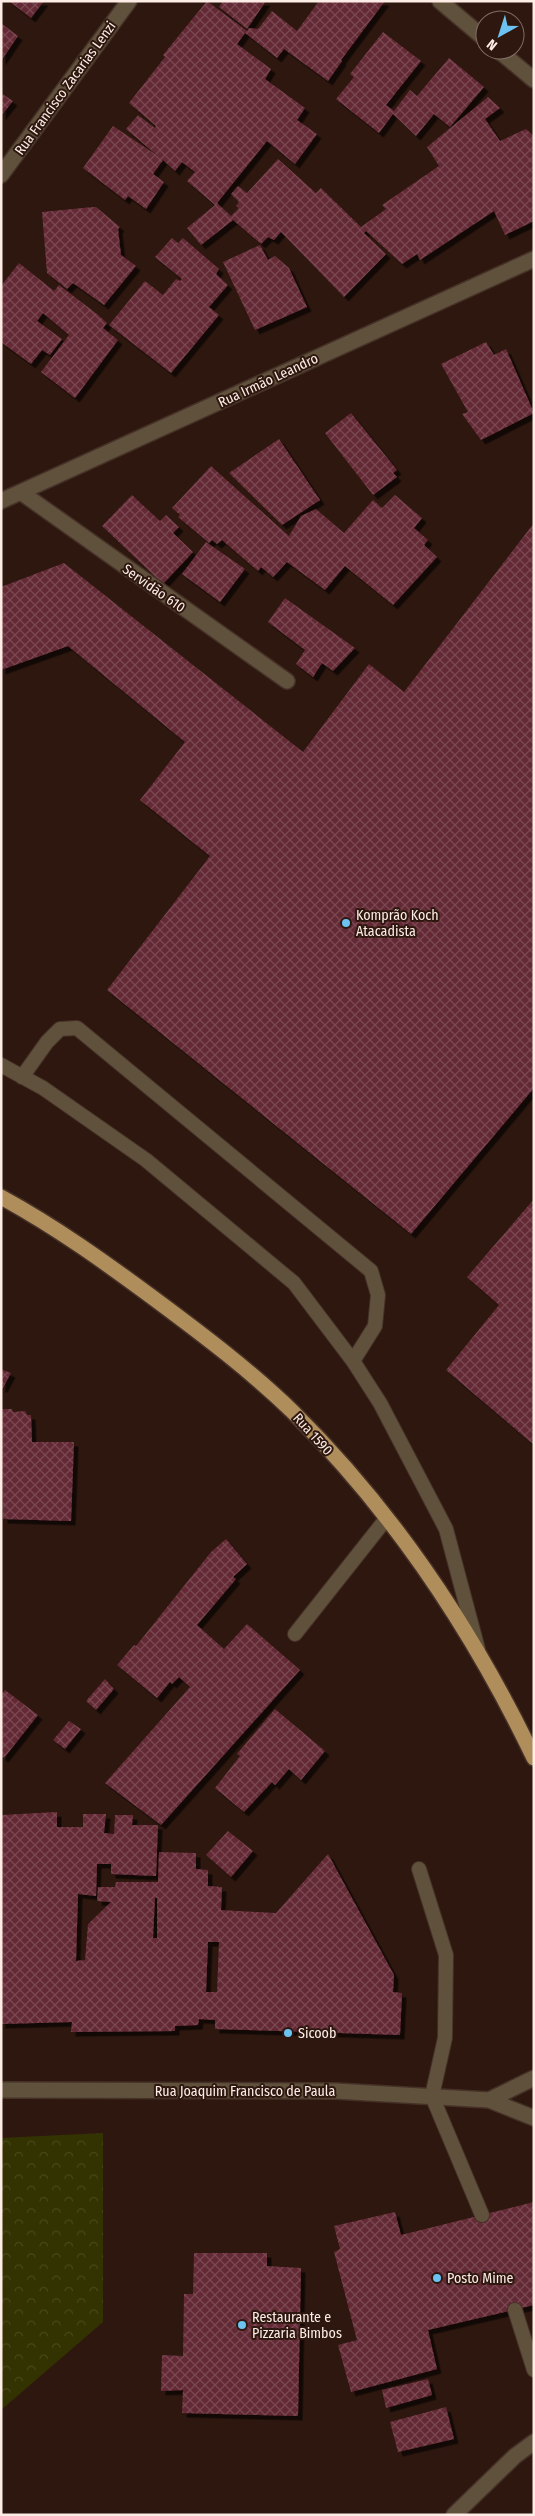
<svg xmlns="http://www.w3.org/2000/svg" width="535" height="2516" font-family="'Fira Sans Condensed',sans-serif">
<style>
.park{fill:url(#park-crowns)}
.building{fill:url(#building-cross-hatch);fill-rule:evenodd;filter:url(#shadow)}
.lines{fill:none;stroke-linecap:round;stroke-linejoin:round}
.service-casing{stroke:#463128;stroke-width:16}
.minor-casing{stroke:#463128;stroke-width:18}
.tertiary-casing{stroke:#463128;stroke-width:18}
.trunk-casing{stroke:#463128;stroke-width:18}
.service{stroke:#60513c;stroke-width:14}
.minor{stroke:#60513c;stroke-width:15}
.tertiary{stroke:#60513c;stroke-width:15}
.trunk{stroke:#b08e5b;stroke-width:15}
.poi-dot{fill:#6cc3f2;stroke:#2d170e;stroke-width:2}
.labels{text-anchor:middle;stroke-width:4;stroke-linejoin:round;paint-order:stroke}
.street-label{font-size:14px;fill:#fdede6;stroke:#2d170e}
.poi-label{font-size:14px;fill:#fdede6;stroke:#2d170e;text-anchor:start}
</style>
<defs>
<pattern id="park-crowns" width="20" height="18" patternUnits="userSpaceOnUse" patternTransform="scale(1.25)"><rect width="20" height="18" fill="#333301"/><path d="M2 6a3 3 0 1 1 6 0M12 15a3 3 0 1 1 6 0" fill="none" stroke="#47471a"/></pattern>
<pattern id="building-cross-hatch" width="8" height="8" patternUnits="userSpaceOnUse" patternTransform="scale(1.25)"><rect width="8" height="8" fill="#632935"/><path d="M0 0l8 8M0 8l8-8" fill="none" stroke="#7a4852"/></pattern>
<filter id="shadow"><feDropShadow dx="4.5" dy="4.5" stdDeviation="0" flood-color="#0009"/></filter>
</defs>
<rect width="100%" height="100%" fill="#2d170e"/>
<path class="park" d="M 103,2133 L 103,2322 L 1,2410 L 1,2138 Z"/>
<path class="building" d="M 9,1 L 44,1 L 31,18 Z
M 207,1 L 247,31 L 249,28 L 258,29 L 272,11 L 297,31 L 319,1 L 385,1 L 341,60 L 342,61 L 328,81 L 284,49 L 277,58 L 245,33 L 237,44 L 271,69 L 265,79 L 305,108 L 297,120 L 317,134 L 295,164 L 267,141 L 217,203 L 231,216 L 239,208 L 236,206 L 239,202 L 231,194 L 238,186 L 247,193 L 278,159 L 316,193 L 321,188 L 361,227 L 386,209 L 382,205 L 439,166 L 427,147 L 488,97 L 500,108 L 485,119 L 500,141 L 526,129 L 534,136 L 534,221 L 505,235 L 494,211 L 420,260 L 417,254 L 402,264 L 366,231 L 364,233 L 386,254 L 344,297 L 281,232 L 274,240 L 268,237 L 261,244 L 233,220 L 201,245 L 187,228 L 215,205 L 187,181 L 195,172 L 182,162 L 175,171 L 163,160 L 153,174 L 164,182 L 146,209 L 128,196 L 125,200 L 83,168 L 113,126 L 158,156 L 126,129 L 138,115 L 155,128 L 156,126 L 129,103 L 165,57 L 163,55 Z
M 223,1 L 266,1 L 247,29 L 219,7 Z
M 1,23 L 18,36 L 1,61 Z
M 383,32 L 421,61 L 386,105 L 394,111 L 410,90 L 417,96 L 449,58 L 484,87 L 450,127 L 434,114 L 416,136 L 393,114 L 379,133 L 336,99 L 354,77 L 350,74 Z
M 1,93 L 13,101 L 1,116 Z
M 93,207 L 96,207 L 120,227 L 118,229 L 121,255 L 136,266 L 104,305 L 73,283 L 67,289 L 47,273 L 42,212 Z
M 172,238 L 178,243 L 183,238 L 219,269 L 216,274 L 228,285 L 209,307 L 219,315 L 171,373 L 109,325 L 145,281 L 163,295 L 176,279 L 180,281 L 182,279 L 155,257 Z
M 260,245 L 268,260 L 275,256 L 289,268 L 307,307 L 255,330 L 223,262 Z
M 19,263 L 54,291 L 59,285 L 97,314 L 107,323 L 103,328 L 118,340 L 75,398 L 41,372 L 69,335 L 43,313 L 37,321 L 62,339 L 50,355 L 42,350 L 31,364 L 1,342 L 1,286 Z
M 486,342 L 494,355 L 506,349 L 534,413 L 481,440 L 462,414 L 468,412 L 441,364 Z
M 351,413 L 397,470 L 393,473 L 397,477 L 373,495 L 325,433 Z
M 279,439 L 320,500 L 282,525 L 229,473 Z
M 211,466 L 289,536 L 301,516 L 316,509 L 344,533 L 373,500 L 382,508 L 395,495 L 422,518 L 414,528 L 428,540 L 424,545 L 437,557 L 393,605 L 345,566 L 325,590 L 287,562 L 273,577 L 261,567 L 258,571 L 222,540 L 217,544 L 212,540 L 209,543 L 178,517 L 180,515 L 172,508 Z
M 132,495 L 160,521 L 166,515 L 179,527 L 173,533 L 193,552 L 163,584 L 102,526 Z
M 534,523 L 534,1088 L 411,1234 L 107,990 L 210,856 L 140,800 L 185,742 L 68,646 L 1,670 L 1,587 L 64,563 L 303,752 L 369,664 L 404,692 Z
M 206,542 L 245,569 L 220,602 L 182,574 Z
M 285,598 L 355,648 L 333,671 L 322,663 L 313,677 L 296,664 L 305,650 L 268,622 Z
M 534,1199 L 534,1445 L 446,1370 L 499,1305 L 467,1277 Z
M 1,1369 L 11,1373 L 3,1388 L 1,1388 Z
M 1,1409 L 12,1409 L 13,1412 L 25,1411 L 27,1415 L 31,1415 L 32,1442 L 74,1442 L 71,1521 L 3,1519 Z
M 226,1539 L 247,1564 L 233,1577 L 236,1579 L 197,1625 L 224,1649 L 247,1624 L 300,1670 L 161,1825 L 105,1783 L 190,1687 L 179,1677 L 172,1684 L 170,1682 L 157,1698 L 117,1665 L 134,1645 L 136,1646 L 211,1552 Z
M 105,1679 L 114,1689 L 96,1710 L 86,1701 Z
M 5,1690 L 38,1715 L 4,1758 L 1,1756 L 1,1695 Z
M 275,1709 L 325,1751 L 301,1780 L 289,1769 L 275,1785 L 272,1782 L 244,1812 L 215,1788 L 240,1756 L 237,1754 Z
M 69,1721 L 81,1729 L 65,1749 L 53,1740 Z
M 57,1812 L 57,1827 L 83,1827 L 83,1814 L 106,1814 L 104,1833 L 114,1834 L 115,1815 L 133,1815 L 132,1825 L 158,1825 L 156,1876 L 111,1874 L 111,1864 L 97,1864 L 96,1896 L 78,1894 L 76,1961 L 85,1960 L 88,1924 L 111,1902 L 97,1901 L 98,1887 L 115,1887 L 116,1882 L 158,1882 L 159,1852 L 196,1853 L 196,1869 L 208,1870 L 208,1886 L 222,1887 L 221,1910 L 276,1913 L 328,1854 L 394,1975 L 393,1992 L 402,1993 L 400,2035 L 215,2029 L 215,2020 L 199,2019 L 198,2025 L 175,2026 L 175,2031 L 71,2032 L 72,2022 L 1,2024 L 1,1815 ZM 155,1898 L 157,1898 L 157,1938 L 153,1938 ZM 208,1942 L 219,1942 L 217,1992 L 206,1992 Z
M 228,1831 L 253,1851 L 231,1877 L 206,1855 Z
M 534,2202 L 534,2305 L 428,2330 L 437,2369 L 351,2392 L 338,2345 L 357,2340 L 334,2252 L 340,2249 L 334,2226 L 395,2212 L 401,2235 Z
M 194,2253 L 267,2253 L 267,2266 L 301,2268 L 298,2416 L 182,2413 L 183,2390 L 161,2391 L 162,2355 L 183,2356 L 184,2294 L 193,2294 Z
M 428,2379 L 432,2395 L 386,2408 L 382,2390 Z
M 446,2407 L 454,2439 L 398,2452 L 390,2422 Z"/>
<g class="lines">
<defs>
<path id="service" d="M 1,1065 L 43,1088 L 146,1160 L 294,1283 L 353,1361 L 380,1403 L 446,1529 L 478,1649
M 22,1077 L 47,1042 L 60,1029 L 77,1028 L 371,1271 L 378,1295 L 375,1326 L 353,1361
M 295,1634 L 386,1519
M 419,1869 L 446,1955 L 445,2038 L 432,2096 L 482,2215
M 515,2310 L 534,2370"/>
<path id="minor" d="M 440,1 L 485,39
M 498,50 L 534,80
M 1,175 L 129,1
M 22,493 L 287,681
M 454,2515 L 515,2456 L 534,2442"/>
<path id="tertiary" d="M 1,501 L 534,259
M 1,2090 L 335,2091 L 489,2100 L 534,2118
M 489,2100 L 534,2078"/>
<path id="trunk" d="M 1,1197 C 56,1227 106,1263 156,1300 C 203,1335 251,1371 293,1412 C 394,1512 473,1631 534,1758"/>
</defs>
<use href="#service" class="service-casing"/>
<use href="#minor" class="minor-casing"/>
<use href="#tertiary" class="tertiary-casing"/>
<use href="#trunk" class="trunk-casing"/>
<use href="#service" class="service"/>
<use href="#minor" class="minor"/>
<use href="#tertiary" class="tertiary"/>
<use href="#trunk" class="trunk"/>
</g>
<g class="poi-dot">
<circle cx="346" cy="923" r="5"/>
<circle cx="288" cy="2033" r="5"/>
<circle cx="437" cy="2278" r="5"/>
<circle cx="242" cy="2325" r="5"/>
</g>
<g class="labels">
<g class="street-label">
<text transform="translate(65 88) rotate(-54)" y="5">Rua Francisco Zacarias Lenzi</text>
<text transform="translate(268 380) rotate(-25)" y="5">Rua Irmão Leandro</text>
<text transform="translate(154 588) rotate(35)" y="5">Servidão 610</text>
<text transform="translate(313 1434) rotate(48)" y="5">Rua 1590</text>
<text x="245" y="2096">Rua Joaquim Francisco de Paula</text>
</g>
<g class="poi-label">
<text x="356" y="920">Komprão Koch<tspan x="356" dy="16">Atacadista</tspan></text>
<text x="298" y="2038">Sicoob</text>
<text x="447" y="2283">Posto Mime</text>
<text x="252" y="2322">Restaurante e<tspan x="252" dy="16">Pizzaria Bimbos</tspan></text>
</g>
</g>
<rect width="535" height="2516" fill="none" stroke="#fdede6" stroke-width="5"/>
<g transform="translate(500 35) rotate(219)"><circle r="24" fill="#2d170e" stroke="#806d64"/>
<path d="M0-4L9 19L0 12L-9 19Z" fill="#6cc3f2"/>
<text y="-8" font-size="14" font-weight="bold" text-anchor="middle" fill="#fdede6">N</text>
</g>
</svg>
